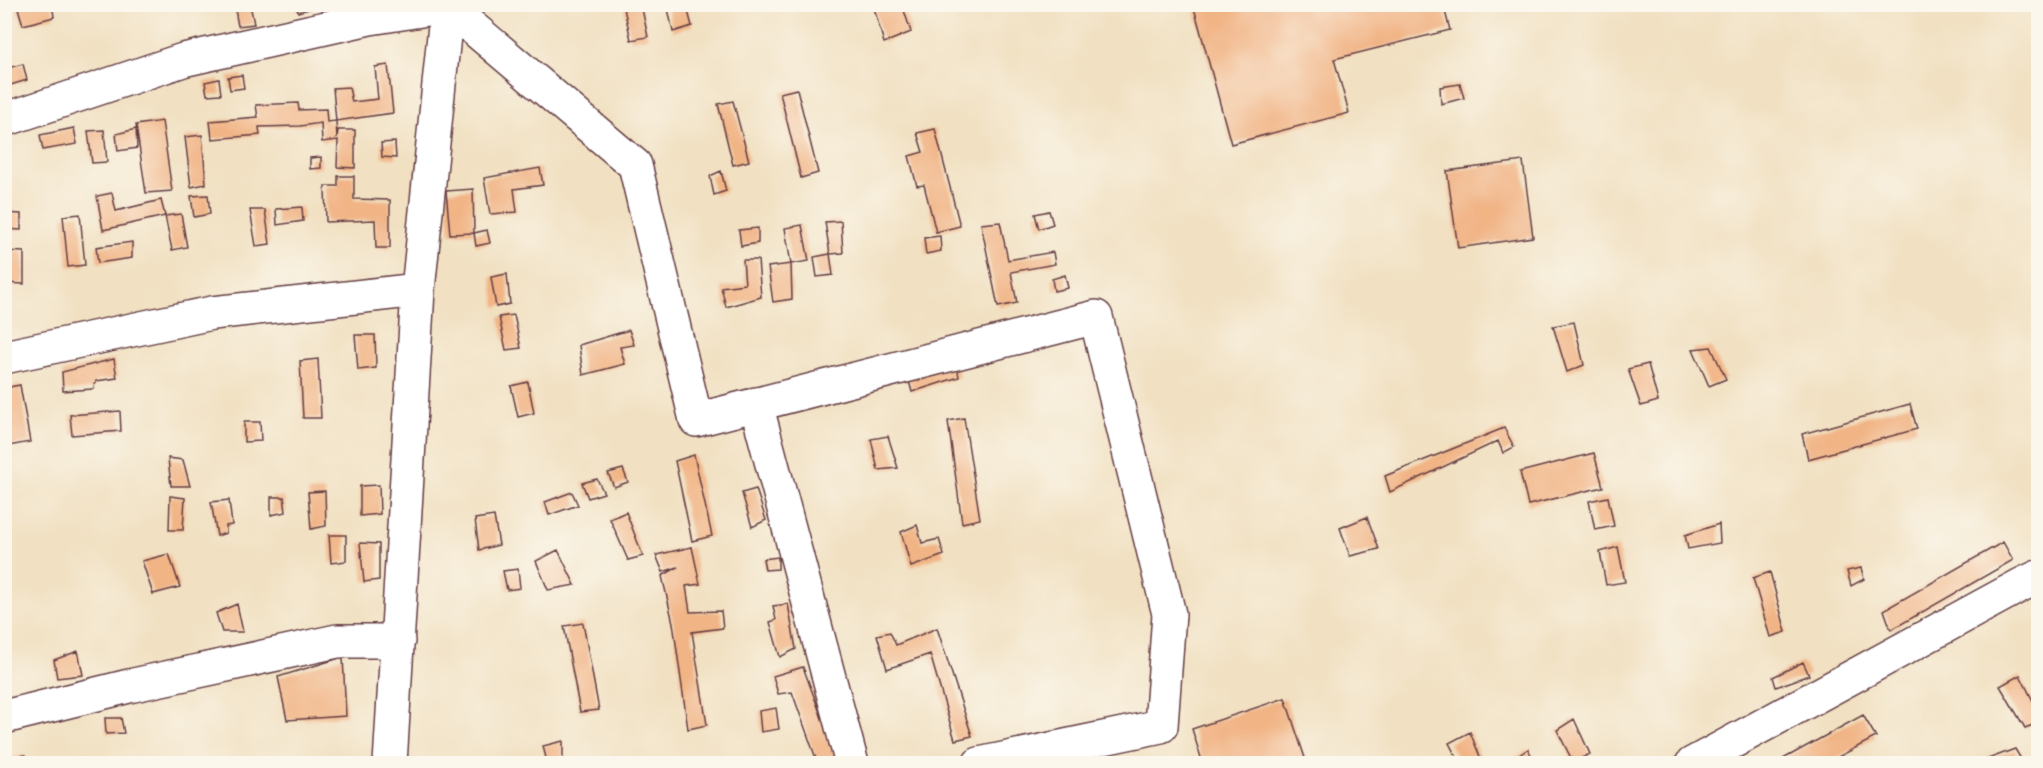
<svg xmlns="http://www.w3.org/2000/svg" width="2043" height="768" font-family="Caveat,sans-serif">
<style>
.building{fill:#f1b485}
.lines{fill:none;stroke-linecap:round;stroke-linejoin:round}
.street-casing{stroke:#633c42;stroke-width:36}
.street{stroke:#fff;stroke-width:33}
</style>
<rect width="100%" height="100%" fill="#fbf7ec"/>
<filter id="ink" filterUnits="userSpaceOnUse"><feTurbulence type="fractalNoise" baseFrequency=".0167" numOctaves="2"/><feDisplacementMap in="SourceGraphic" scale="12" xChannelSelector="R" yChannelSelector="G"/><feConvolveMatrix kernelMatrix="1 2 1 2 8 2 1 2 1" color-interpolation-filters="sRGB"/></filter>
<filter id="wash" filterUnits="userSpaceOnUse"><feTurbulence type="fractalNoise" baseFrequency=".008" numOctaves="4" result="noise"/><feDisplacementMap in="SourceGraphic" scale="24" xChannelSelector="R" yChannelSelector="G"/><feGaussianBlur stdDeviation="1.35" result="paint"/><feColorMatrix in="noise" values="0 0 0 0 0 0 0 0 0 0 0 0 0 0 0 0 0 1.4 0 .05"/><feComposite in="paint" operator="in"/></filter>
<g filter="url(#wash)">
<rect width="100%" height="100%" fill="#f1e0c1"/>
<g id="blocks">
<path class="building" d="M 35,4 L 52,4 L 54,17 L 23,25 L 18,8 Z
M 234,4 L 250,4 L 254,24 L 238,26 Z
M 296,4 L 322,4 L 322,5 L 298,12 Z
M 623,4 L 641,4 L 648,37 L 631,40 Z
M 667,4 L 686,4 L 692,26 L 673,32 Z
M 881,4 L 902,4 L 911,32 L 884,43 L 874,8 Z
M 1193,4 L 1443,4 L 1450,30 L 1334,59 L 1349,113 L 1231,144 Z
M 5,19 L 10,40 L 4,42 L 4,19 Z
M 23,64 L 27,80 L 4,87 L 4,69 Z
M 388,65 L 393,113 L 336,121 L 333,88 L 349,87 L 352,102 L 378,99 L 375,67 Z
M 242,75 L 244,88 L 230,90 L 228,77 Z
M 219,79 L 221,94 L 207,95 L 205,82 Z
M 1460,84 L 1464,98 L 1441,104 L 1440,87 Z
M 797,89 L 818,173 L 801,178 L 780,93 Z
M 733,101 L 749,161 L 733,165 L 718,104 Z
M 298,103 L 299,110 L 326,109 L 327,122 L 336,121 L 337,138 L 338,130 L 355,130 L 355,168 L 337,167 L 338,140 L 322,142 L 321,123 L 300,126 L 259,127 L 260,135 L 212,139 L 210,121 L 258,117 L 256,105 Z
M 162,121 L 172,191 L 146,193 L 136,125 Z
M 74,128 L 77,144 L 43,150 L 40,135 Z
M 136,129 L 137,148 L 118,151 L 116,134 Z
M 935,129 L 960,226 L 936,232 L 924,185 L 917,186 L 909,156 L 923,152 L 917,133 Z
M 104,130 L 107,162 L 92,163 L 88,131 Z
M 202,135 L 206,184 L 191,187 L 185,137 Z
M 395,142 L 396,158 L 382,157 L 381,143 Z
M 321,157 L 321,168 L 310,169 L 310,158 Z
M 1523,161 L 1533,237 L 1458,248 L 1447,171 Z
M 540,168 L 543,185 L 514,189 L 517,212 L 490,214 L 484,178 Z
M 721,171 L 726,191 L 714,195 L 710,176 Z
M 338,176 L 354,176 L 354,199 L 390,200 L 390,248 L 376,248 L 375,220 L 326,222 L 325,186 L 338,186 Z
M 473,189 L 474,233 L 487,230 L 490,243 L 476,246 L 474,233 L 450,234 L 446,191 Z
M 112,193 L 116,211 L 161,200 L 165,216 L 103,230 L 97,196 Z
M 208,195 L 210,214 L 194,217 L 191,196 Z
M 302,207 L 303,221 L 277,225 L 276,209 Z
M 250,210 L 265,210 L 270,244 L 256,246 Z
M 1049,211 L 1053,224 L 1039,229 L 1035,214 Z
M 4,213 L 21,214 L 21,230 L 4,229 Z
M 80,214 L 85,265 L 68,267 L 63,216 Z
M 181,214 L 187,247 L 172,250 L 165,216 Z
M 841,221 L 843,253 L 830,254 L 825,222 Z
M 1000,222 L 1008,260 L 1053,252 L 1055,264 L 1011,272 L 1017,303 L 998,307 L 981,224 Z
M 802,225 L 809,261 L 791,264 L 785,228 Z
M 758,228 L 758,243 L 741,246 L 739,230 Z
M 940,236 L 941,251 L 926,254 L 924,238 Z
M 132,242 L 132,258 L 98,263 L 96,247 Z
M 4,251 L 24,252 L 24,284 L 4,283 Z
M 830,254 L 833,275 L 817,277 L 814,257 Z
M 743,260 L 758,260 L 761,297 L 726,307 L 721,287 L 745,284 Z
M 791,264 L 792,299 L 773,302 L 768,267 Z
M 507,274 L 510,304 L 496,307 L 491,277 Z
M 1065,275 L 1068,288 L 1054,291 L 1052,279 Z
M 514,315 L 521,348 L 506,350 L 499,317 Z
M 1574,322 L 1584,365 L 1567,372 L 1553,326 Z
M 629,330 L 634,345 L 620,347 L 625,364 L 583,375 L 579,345 Z
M 355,335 L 375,335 L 376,368 L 358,370 Z
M 1711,347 L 1726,379 L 1709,386 L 1693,349 Z
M 114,359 L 117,378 L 96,381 L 93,389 L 63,391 L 62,372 Z
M 318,359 L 321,418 L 303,418 L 300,361 Z
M 956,359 L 959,377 L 912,392 L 907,374 Z
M 1648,364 L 1658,401 L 1641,406 L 1628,369 Z
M 528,382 L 534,413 L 518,417 L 511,386 Z
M 20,385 L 30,442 L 9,446 L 4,432 L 4,388 Z
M 1910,404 L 1917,429 L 1808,459 L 1802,434 Z
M 120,411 L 121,431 L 72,435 L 70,415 Z
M 964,418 L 980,519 L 962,523 L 948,421 Z
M 244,422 L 260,422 L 261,441 L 244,442 Z
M 1504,428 L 1514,447 L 1503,453 L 1498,441 L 1390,492 L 1385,476 Z
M 888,436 L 898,468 L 878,470 L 871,439 Z
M 1594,453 L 1603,487 L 1528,505 L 1520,472 Z
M 694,455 L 712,536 L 692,541 L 675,461 Z
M 168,458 L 183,460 L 190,486 L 171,486 Z
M 623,469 L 628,482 L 614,487 L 608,473 Z
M 597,479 L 604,493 L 588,498 L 582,483 Z
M 379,485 L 380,514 L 360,516 L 360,486 Z
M 756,489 L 766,520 L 752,527 L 742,493 Z
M 325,491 L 326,526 L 311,529 L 308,492 Z
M 572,492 L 578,505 L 549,515 L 545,502 Z
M 170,496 L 185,498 L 183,530 L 169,530 Z
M 271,497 L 284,497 L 286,512 L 271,515 Z
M 1608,497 L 1614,526 L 1595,530 L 1589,501 Z
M 229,500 L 232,525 L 226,526 L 226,533 L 217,536 L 211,502 Z
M 626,512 L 643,556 L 628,560 L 610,519 Z
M 494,516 L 499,545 L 479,550 L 475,519 Z
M 1367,517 L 1379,549 L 1350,556 L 1340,528 Z
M 1719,524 L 1720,543 L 1688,549 L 1685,535 Z
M 917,525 L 922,543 L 939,539 L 944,555 L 911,567 L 901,532 Z
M 329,535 L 346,535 L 346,561 L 331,563 Z
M 2003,542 L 2013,560 L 1891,630 L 1884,610 Z
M 360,543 L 379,544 L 379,580 L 364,582 Z
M 692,547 L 700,584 L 686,586 L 690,612 L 721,611 L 723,628 L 692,632 L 707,725 L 688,729 L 673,623 L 662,576 L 678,567 L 663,572 L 656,555 Z
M 1618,547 L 1625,582 L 1606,585 L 1600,552 Z
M 558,550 L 575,585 L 548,590 L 536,561 Z
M 169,554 L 180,587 L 153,594 L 142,561 Z
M 778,557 L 778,569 L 765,570 L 763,559 Z
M 1861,568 L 1864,579 L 1851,586 L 1847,571 Z
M 518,569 L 520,588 L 507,590 L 503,571 Z
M 1770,572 L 1786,632 L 1770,637 L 1753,578 Z
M 237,604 L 243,632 L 222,632 L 216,613 Z
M 788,604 L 796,649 L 780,657 L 770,622 L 776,620 L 773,606 Z
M 583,623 L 599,710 L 580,712 L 564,626 Z
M 937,628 L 972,736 L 955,740 L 930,654 L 887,669 L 877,635 L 890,632 L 896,645 Z
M 78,651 L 83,675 L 57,678 L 54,660 Z
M 343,657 L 346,716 L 287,720 L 278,677 Z
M 1803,662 L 1809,675 L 1776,687 L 1773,677 Z
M 803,667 L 838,761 L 818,764 L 792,692 L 778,694 L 773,676 Z
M 2020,675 L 2038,711 L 2038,723 L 2025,728 L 2000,686 Z
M 1285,698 L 1307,764 L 1203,764 L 1192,729 Z
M 776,708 L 779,729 L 761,732 L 759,711 Z
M 1863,715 L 1876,737 L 1825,764 L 1774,764 Z
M 105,718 L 121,718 L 124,733 L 106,734 Z
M 1574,719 L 1590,754 L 1573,762 L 1557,730 Z
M 1470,732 L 1483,764 L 1460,764 L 1449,743 Z
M 563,741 L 563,760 L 547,762 L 543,746 Z
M 1528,749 L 1536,764 L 1506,764 Z
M 2015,749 L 2024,764 L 1977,764 L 1977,763 Z
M 25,755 L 25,764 L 4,764 L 4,760 Z"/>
</g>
</g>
<g filter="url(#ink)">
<use href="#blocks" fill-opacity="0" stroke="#633c42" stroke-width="1.5"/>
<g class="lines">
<defs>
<path id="street" d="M 4,120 L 183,60 L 370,18 L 447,6 L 635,165 L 696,420 L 1096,317 L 1169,614 L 1161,726 L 979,764
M 4,357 L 212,313 L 418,290
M 756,404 L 852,764
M 4,717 L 129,686 L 337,641 L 398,641
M 390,764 L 418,290 L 447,6
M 1692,764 L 2021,585 L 2038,577"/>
</defs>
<use href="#street" class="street-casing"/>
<use href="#street" class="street"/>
</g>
</g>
<rect width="2043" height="768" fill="none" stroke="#fbf7ec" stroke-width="24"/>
</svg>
